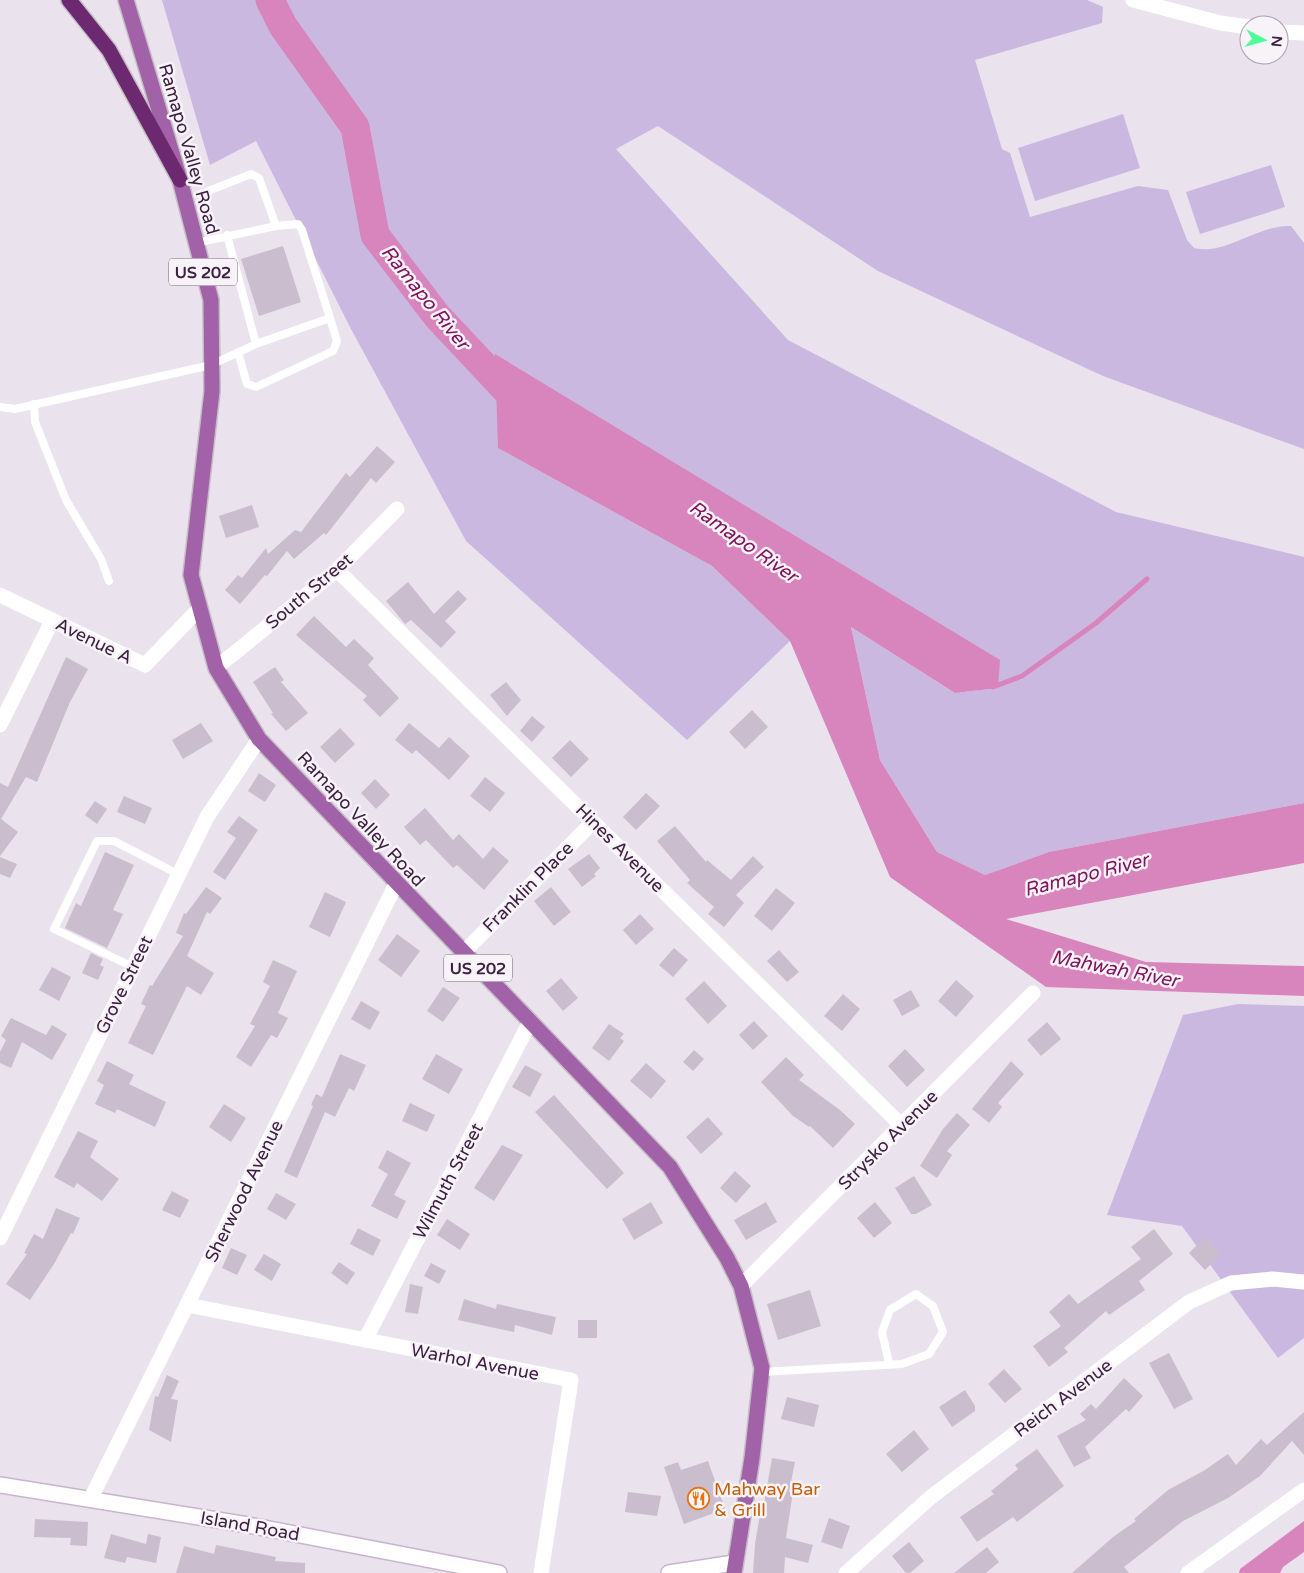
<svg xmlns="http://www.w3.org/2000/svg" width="1304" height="1573" font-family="'Varela Round',sans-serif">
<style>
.green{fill:#cab8e0}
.water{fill:#d785bc}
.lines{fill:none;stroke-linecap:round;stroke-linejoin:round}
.stream{stroke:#d785bc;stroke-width:5}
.river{stroke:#d785bc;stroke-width:29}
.building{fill:#cabece}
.secondary-casing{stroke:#c9b4ce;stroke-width:18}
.primary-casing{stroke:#c5bcc6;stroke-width:18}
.highway-casing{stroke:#c5bcc6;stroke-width:18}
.lane{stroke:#fff;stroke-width:8}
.street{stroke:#fff;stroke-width:15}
.secondary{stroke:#fff;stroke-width:15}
.primary{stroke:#a162a7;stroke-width:15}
.highway{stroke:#6d296f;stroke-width:15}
.labels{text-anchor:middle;stroke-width:5;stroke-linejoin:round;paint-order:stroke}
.shield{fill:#f7f3f9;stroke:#755f78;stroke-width:1}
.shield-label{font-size:16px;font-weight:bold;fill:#3d2040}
.street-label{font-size:18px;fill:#3d2040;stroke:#f7f3f9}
.food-label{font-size:18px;fill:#c56008;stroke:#f7f3f9;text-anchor:start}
.water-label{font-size:19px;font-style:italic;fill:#82145c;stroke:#f7f3f9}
</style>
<rect width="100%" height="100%" fill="#eae2ed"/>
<path class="green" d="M 162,0 L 1087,0 L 1103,7 L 1102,23 L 975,60 L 1002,149 L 1010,153 L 1030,217 L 1138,186 L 1168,190 L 1187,240 L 1194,248 C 1224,256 1259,224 1291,226 L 1304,243 L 1304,449 L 1103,376 L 878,271 L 658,126 L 616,149 L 788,340 L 1116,512 L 1304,557 L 1304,803 L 1049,852 L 985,875 L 937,852 L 880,760 L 851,627 L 955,693 L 998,688 L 498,448 L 712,566 L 790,641 L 687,740 L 466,541 L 351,329 L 256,141 L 210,165 Z
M 1123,114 L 1140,168 L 1035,201 L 1018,148 Z
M 1271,165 L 1285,207 L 1200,234 L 1186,192 Z
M 1238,1004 L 1304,1006 L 1304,1338 L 1278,1358 L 1182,1226 L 1107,1215 L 1183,1015 Z"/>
<path class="water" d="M 495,354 L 1000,660 L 998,688 L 955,693 L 851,627 L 880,760 L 937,852 L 985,875 L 1049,852 L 1304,803 L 1304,863 L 1006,919 L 1146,962 L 1304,966 L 1304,996 L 1046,987 L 890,877 L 790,641 L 712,566 L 498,448 Z
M 1304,1521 L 1304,1552 L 1283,1567 L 1280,1573 L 1239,1573 L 1240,1569 Z"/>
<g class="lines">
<path class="stream" d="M 993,687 L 1022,676 L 1096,623 L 1147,579"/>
<path class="river" d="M 270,0 L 283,26 L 355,127 L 375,235 L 437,316 L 513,397 L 525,404"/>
</g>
<path class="building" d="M 283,246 L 301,302 L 259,316 L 241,259 Z
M 377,446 L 395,462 L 376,483 L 371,478 L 326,535 L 324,533 L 294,559 L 287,551 L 267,576 L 265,575 L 240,604 L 225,590 L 238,575 L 242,578 L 266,548 L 268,554 L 295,530 L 301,532 L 346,473 L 350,477 Z
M 252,505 L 259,527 L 226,538 L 219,516 Z
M 408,582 L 434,614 L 458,590 L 467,599 L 445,621 L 456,632 L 441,648 L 411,620 L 405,624 L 386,601 Z
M 314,616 L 346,647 L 354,639 L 374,658 L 368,665 L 399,698 L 380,717 L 363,700 L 367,696 L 296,635 Z
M 66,657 L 88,669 L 70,702 L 37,782 L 26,777 L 1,819 L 18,832 L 0,856 L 0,783 L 8,787 Z
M 275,667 L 284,680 L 281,682 L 308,713 L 286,731 L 271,714 L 273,713 L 253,682 Z
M 506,682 L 521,700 L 507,716 L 490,695 Z
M 752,710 L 768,727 L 745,749 L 729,732 Z
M 532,716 L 545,727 L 532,742 L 520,731 Z
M 201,723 L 213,741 L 183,759 L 172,740 Z
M 409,723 L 439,748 L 449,737 L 470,756 L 449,780 L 416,750 L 412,754 L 395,740 Z
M 340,728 L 355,744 L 335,763 L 320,747 Z
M 570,740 L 589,759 L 571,777 L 552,758 Z
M 259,773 L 276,785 L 265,802 L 248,791 Z
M 485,777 L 505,793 L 490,812 L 470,796 Z
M 375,779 L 390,795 L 376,809 L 361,793 Z
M 646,793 L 660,806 L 636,830 L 623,817 Z
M 124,796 L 152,808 L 145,824 L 117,812 Z
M 95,801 L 107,809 L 97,824 L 85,815 Z
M 425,808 L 453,840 L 459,834 L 483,859 L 493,847 L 509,861 L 484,890 L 457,865 L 453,868 L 426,840 L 420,845 L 404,827 Z
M 239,816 L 258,830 L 225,880 L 213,872 L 236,838 L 227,832 Z
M 675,826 L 706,862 L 707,860 L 731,880 L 753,856 L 764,867 L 736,895 L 744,903 L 724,927 L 708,914 L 714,907 L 687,883 L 690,880 L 657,841 Z
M 105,852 L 134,865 L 113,910 L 123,914 L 107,948 L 65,928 L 76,903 L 81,906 Z
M 589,854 L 600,868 L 594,874 L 596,876 L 582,887 L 568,869 Z
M 0,857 L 17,864 L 10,878 L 0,874 Z
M 206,887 L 222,898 L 210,914 L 207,912 L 187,956 L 214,973 L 201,995 L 187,986 L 153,1055 L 128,1043 L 146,1006 L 141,1004 L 150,985 L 152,986 L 183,936 L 176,933 L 184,913 L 186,914 Z
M 551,887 L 571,912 L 554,926 L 534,901 Z
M 776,888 L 795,903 L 772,931 L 754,916 Z
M 325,892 L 346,902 L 330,937 L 309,927 Z
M 640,914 L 654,929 L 636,945 L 623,930 Z
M 397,934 L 420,951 L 401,977 L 378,960 Z
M 674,948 L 688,960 L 673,977 L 659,965 Z
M 779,950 L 799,972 L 787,982 L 767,961 Z
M 91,953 L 103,959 L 100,965 L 104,967 L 98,980 L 82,973 Z
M 273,960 L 297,971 L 278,1013 L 288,1018 L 277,1038 L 271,1035 L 251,1067 L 236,1057 L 255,1026 L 250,1024 L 270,986 L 263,982 Z
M 52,967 L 71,977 L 59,1001 L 39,990 Z
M 561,978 L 578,998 L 563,1011 L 546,991 Z
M 956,980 L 974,996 L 956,1017 L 938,1001 Z
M 704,981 L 727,1006 L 708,1024 L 685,999 Z
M 443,987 L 460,998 L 443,1022 L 427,1011 Z
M 911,990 L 920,1006 L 902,1016 L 893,1000 Z
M 843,994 L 860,1009 L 842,1031 L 824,1016 Z
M 361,1001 L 380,1012 L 370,1030 L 351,1019 Z
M 11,1018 L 46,1035 L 52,1025 L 67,1034 L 52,1060 L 22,1042 L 11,1068 L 0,1063 L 0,1052 L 6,1040 L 1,1036 Z
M 754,1021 L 768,1036 L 753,1050 L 739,1035 Z
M 1047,1022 L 1061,1039 L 1041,1056 L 1027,1040 Z
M 609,1024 L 624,1034 L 620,1038 L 624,1041 L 609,1061 L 592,1048 Z
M 905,1049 L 925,1070 L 907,1087 L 888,1066 Z
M 694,1050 L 704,1059 L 693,1071 L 683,1062 Z
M 340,1054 L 366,1065 L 354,1091 L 349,1088 L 335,1117 L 325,1112 L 297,1178 L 284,1172 L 313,1106 L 311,1105 L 316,1094 L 322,1097 Z
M 436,1054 L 463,1069 L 449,1094 L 422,1079 Z
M 786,1057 L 804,1075 L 799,1080 L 840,1110 L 855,1124 L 833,1148 L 810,1126 L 809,1127 L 793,1116 L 761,1082 Z
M 107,1061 L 134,1075 L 129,1084 L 166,1102 L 155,1127 L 117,1109 L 115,1113 L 95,1104 L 104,1085 L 97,1081 Z
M 1011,1061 L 1024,1074 L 998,1103 L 1002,1107 L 989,1123 L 972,1109 Z
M 646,1063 L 666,1081 L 651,1099 L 630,1081 Z
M 525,1065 L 542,1074 L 530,1097 L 512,1087 Z
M 554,1095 L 624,1173 L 607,1189 L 535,1112 Z
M 410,1103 L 435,1115 L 427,1132 L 402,1121 Z
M 224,1104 L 246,1118 L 231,1142 L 209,1127 Z
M 957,1113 L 970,1125 L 947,1151 L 952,1155 L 937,1178 L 920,1166 L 943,1129 Z
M 708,1117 L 723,1134 L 701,1154 L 686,1137 Z
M 78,1131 L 98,1141 L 90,1157 L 119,1179 L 102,1201 L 77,1183 L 74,1188 L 54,1177 Z
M 502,1145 L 523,1155 L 494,1201 L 474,1188 Z
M 387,1150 L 411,1163 L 394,1195 L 406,1201 L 397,1219 L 371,1206 L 388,1174 L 378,1168 Z
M 735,1171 L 751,1186 L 736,1203 L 720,1188 Z
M 914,1176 L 932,1205 L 916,1214 L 911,1214 L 895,1188 Z
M 172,1191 L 189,1200 L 180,1218 L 162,1210 Z
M 276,1193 L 296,1204 L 286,1220 L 267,1209 Z
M 651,1202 L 663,1223 L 634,1240 L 622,1219 Z
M 766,1202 L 777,1222 L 746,1240 L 734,1220 Z
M 875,1202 L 892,1223 L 874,1238 L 857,1218 Z
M 56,1208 L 80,1218 L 73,1234 L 71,1233 L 54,1264 L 30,1300 L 6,1284 L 27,1254 L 24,1253 L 34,1234 L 43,1239 Z
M 447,1219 L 470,1234 L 460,1250 L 437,1235 Z
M 358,1228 L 381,1240 L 373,1256 L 350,1244 Z
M 1154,1229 L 1173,1254 L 1139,1281 L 1145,1290 L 1109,1315 L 1106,1311 L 1064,1348 L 1068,1352 L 1049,1367 L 1033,1346 L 1061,1326 L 1049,1312 L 1069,1294 L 1078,1304 L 1141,1259 L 1131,1247 Z
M 1205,1237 L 1221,1254 L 1205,1270 L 1189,1253 Z
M 231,1248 L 247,1255 L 237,1275 L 222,1268 Z
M 264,1254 L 281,1264 L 272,1281 L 254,1270 Z
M 339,1262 L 355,1273 L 347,1285 L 331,1273 Z
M 431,1263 L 446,1271 L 439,1284 L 424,1276 Z
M 410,1284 L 423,1287 L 418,1314 L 405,1312 Z
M 810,1290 L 821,1326 L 778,1340 L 767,1304 Z
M 464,1299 L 496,1309 L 497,1304 L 556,1317 L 552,1335 L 515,1325 L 514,1332 L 458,1320 Z
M 578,1320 L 597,1320 L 597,1338 L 578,1338 Z
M 1169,1353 L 1193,1399 L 1174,1409 L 1149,1363 Z
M 1004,1369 L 1022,1389 L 1005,1403 L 988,1384 Z
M 167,1375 L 179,1381 L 171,1399 L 178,1400 L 171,1442 L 149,1430 L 155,1396 L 158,1397 Z
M 1124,1378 L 1143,1396 L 1129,1412 L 1126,1409 L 1085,1447 L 1091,1458 L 1074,1467 L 1057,1436 L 1086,1420 L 1080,1414 L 1091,1404 L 1096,1409 Z
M 965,1390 L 975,1406 L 975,1411 L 952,1427 L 939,1407 Z
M 787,1397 L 819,1405 L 814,1427 L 781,1419 Z
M 1304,1412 L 1304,1455 L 1292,1441 L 1260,1476 L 1228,1498 L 1183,1521 L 1124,1567 L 1129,1573 L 1072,1573 L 1113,1537 L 1136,1521 L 1134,1519 L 1168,1490 L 1205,1470 L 1228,1454 L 1236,1465 L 1261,1439 L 1267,1445 Z
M 914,1430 L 929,1449 L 902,1472 L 886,1454 Z
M 1037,1449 L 1064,1486 L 1017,1522 L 1013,1517 L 977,1542 L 960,1517 L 994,1494 L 991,1491 L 1018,1469 L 1015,1465 Z
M 772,1458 L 795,1462 L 789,1492 L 793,1492 L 786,1538 L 813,1545 L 808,1563 L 785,1557 L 784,1573 L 753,1573 L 755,1544 L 760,1514 L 762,1515 Z
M 708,1461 L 725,1509 L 684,1524 L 664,1467 L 678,1462 L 681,1470 Z
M 628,1492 L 661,1496 L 657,1516 L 625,1512 Z
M 829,1518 L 850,1526 L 842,1549 L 821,1542 Z
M 35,1519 L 88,1522 L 87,1546 L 70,1545 L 71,1538 L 34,1537 Z
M 111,1534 L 146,1544 L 148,1534 L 161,1537 L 156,1563 L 127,1557 L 125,1563 L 104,1558 Z
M 909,1542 L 924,1561 L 910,1573 L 906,1573 L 892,1556 Z
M 216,1545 L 276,1557 L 275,1561 L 305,1563 L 305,1573 L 176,1573 L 184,1546 L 214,1554 Z
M 987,1547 L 999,1562 L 986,1573 L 954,1573 Z"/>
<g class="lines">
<defs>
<path id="secondary" d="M 0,1485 L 248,1525 L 499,1573
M 669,1573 L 734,1563"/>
<path id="primary" d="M 126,0 L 180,180 L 211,300 L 212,391 L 191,575 L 216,668 L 259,739 L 670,1167 L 727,1258 L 741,1286 L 762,1368 L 752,1458 L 734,1573"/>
<path id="highway" d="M 69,0 L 109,50 L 180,180"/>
</defs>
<use href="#secondary" class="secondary-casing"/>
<use href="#primary" class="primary-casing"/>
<use href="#highway" class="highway-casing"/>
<path class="lane" d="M 206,192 L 251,174 L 259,178 L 276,226
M 227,235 L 256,344
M 238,352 L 247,384 L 256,387 L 333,351 L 337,341 L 330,318
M 34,404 L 35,422 L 66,500 L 101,559 L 109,581
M 0,407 L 15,409 L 211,365 L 256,344 L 330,318 L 302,230 L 298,224 L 276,226 L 196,243
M 133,967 L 54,929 L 97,841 L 114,841 L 178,874
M 762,1372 L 902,1364 L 929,1354 L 943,1332 L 933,1306 L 916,1294 L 890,1310 L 882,1332 L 889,1363"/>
<path class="street" d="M 1133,0 L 1220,23 L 1249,27
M 1279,32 L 1304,33
M 337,570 L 902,1126
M 0,595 L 145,665 L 199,609
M 216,668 L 337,570 L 397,509
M 0,725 L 52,621
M 463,953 L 593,822
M 0,1238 L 207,817 L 259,739
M 741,1286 L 1033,993
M 187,1305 L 571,1380 L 541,1573
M 365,1340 L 530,1022
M 91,1498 L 396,884
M 846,1573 L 931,1497 L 1189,1302 L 1231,1283 L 1273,1279 L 1304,1282
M 1188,1573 L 1304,1490"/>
<use href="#secondary" class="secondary"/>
<use href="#primary" class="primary"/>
<use href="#highway" class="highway"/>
</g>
<defs>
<symbol id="restaurant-ring" viewBox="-11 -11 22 22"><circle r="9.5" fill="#f7f3f9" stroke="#e8710a" stroke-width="1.5"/><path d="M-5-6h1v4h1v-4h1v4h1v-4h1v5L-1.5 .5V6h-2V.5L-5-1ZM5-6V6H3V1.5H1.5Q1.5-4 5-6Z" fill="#e8710a"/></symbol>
</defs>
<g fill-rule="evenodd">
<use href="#restaurant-ring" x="686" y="1486" width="25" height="25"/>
</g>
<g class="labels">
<g class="shield">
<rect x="169" y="258.5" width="68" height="27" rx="4"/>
<rect x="444" y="954.5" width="68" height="27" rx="4"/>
</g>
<g class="shield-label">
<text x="203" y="278">US 202</text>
<text x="478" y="974">US 202</text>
</g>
<g class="street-label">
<text transform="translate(189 149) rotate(74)" y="6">Ramapo Valley Road</text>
<text transform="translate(309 591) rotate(-40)" y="6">South Street</text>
<text transform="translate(94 641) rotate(26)" y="6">Avenue A</text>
<text transform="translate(361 819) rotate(47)" y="6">Ramapo Valley Road</text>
<text transform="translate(620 848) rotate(45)" y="6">Hines Avenue</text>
<text transform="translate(528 887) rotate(-45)" y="6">Franklin Place</text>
<text transform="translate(124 985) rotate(-64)" y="6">Grove Street</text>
<text transform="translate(888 1140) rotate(-45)" y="6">Strysko Avenue</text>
<text transform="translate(448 1181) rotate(-62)" y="6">Wilmuth Street</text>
<text transform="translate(244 1191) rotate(-64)" y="6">Sherwood Avenue</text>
<text transform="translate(475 1362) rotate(11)" y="6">Warhol Avenue</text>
<text transform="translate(1063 1398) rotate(-37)" y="6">Reich Avenue</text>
<text transform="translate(250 1526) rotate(10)" y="6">Island Road</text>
</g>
<g class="food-label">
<text x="714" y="1495">Mahway Bar<tspan x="714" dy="21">&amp; Grill</tspan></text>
</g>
<g class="water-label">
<text transform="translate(426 297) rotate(51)" y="7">Ramapo River</text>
<text transform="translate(744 541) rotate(35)" y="7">Ramapo River</text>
<text transform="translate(1086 874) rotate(-14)" y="7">Ramapo River</text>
<text transform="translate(1115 968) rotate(11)" y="7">Mahwah River</text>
</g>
</g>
<g transform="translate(1264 40) rotate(96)"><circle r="24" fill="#f7f3f9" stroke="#ad9faf"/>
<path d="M0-4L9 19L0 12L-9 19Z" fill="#4ffe98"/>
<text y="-8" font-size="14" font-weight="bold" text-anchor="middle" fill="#3d2040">N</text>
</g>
</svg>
